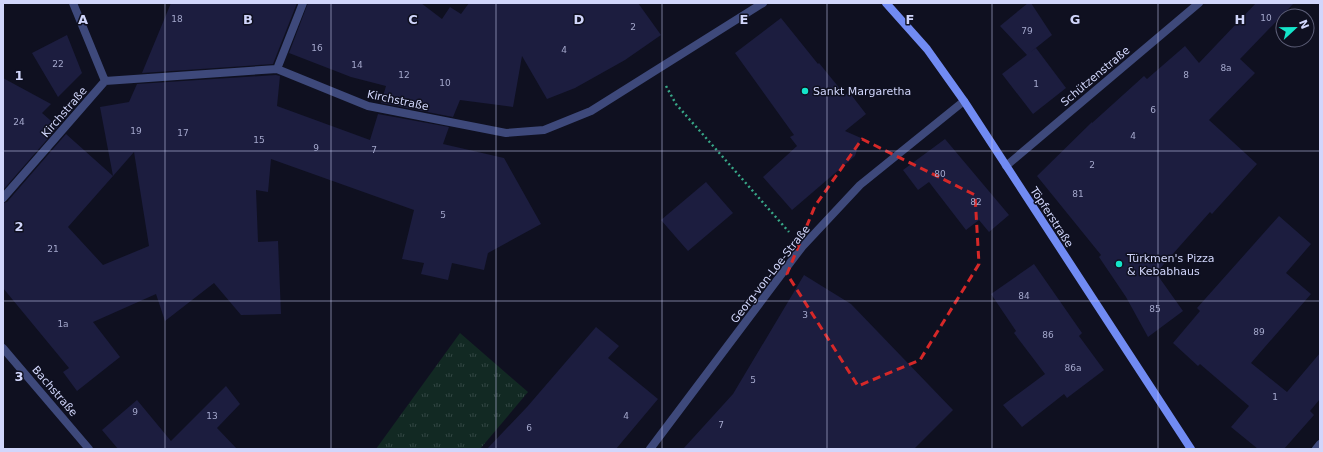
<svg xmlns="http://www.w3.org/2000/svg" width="1323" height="452" font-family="'DejaVu Sans',sans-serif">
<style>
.park{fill:url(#park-tufts)}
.building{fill:#1c1d3f}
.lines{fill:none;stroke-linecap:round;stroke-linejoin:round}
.path{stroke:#38a888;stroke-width:2.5;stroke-dasharray:2 3;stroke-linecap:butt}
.street{stroke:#3e497b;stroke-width:8}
.secondary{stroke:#718bf3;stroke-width:8}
.marked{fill:none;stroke:#d62828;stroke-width:3;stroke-dasharray:8 5;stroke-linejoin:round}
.grid{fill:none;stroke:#d1d6fb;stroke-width:1;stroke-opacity:0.55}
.poi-dot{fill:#14e5ca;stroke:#0f1020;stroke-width:1.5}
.labels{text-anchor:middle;stroke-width:3;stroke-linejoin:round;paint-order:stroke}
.number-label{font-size:9px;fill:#a4a8cc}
.street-label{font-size:11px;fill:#d1d6fb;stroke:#0f1020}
.poi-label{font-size:11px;fill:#d1d6fb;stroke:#0f1020;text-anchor:start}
.grid-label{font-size:13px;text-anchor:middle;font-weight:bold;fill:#d1d6fb;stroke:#0f1020;stroke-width:3;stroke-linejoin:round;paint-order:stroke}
</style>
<defs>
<pattern id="park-tufts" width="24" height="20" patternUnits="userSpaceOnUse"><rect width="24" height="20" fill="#122923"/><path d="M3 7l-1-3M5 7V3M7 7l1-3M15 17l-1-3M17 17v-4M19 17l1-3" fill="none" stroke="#334744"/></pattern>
</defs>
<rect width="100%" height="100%" fill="#0f1020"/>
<path class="park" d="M 460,333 L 528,392 L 480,449 L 376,449 Z"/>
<path class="building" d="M 171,3 L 297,3 L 273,64 L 142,73 Z
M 308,3 L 421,3 L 442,19 L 450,7 L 461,14 L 469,3 L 638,3 L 661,35 L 625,60 L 575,88 L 547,99 L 522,56 L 513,107 L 460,100 L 453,117 L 381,103 L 386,86 L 351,77 L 289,53 Z
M 1028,3 L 1031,3 L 1052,35 L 1027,55 L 1000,26 Z
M 1256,3 L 1294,3 L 1240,59 L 1255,73 L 1209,120 L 1257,164 L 1212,214 L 1210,212 L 1156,273 L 1183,311 L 1148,337 L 1126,297 L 1099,257 L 1101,255 L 1037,176 L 1092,122 L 1092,123 L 1144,76 L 1147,79 L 1185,46 L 1199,63 Z
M 781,18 L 818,64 L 819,63 L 845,95 L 849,92 L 866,114 L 845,131 L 861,138 L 855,156 L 792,210 L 763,177 L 797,146 L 790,137 L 794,135 L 735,53 Z
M 67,35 L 82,73 L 58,97 L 32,53 Z
M 1036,48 L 1066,88 L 1033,114 L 1002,74 Z
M 276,75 L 280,76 L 277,106 L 370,140 L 378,114 L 449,127 L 443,144 L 504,158 L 541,224 L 488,253 L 484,270 L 452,263 L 448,280 L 421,274 L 424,263 L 402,259 L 414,210 L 271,159 L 268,192 L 256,190 L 258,242 L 278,241 L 281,314 L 241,315 L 214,283 L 165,321 L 156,294 L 93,322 L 120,357 L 77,391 L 63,372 L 69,368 L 3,288 L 3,203 L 7,202 L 66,134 L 113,176 L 68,227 L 103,265 L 149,246 L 134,152 L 113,176 L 100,107 L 129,102 L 137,84 Z
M 3,78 L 51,104 L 42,113 L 58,127 L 3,190 Z
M 945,139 L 1009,215 L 989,232 L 979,220 L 966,230 L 929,182 L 918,190 L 903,170 Z
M 706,182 L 733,213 L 688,251 L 661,220 Z
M 1279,216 L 1311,244 L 1286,273 L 1311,294 L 1251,363 L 1287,392 L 1320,353 L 1320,399 L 1310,411 L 1314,415 L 1284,449 L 1258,449 L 1231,427 L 1249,406 L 1200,364 L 1198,366 L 1173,343 L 1200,311 L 1197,308 Z
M 1034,264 L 1082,333 L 1079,336 L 1104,370 L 1067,398 L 1064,394 L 1022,427 L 1003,405 L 1045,374 L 1014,333 L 1016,331 L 991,294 Z
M 804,275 L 851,304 L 953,410 L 914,449 L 683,449 L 733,394 Z
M 596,327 L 619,346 L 608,358 L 658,399 L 616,449 L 487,449 L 527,407 Z
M 226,386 L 240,404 L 217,428 L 237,449 L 118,449 L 102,430 L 137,400 L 171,441 Z"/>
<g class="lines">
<path class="path" d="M 666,86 L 676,104 L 789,232"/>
<path class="street" d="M 73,3 L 105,81
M 277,69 L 303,3
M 1006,166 L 1199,3
M 3,198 L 105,81 L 277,69 L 368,106 L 506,133 L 544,130 L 591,111 L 763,3
M 3,348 L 89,449
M 650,449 L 802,247 L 860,185 L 964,101
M 1316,449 L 1320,444"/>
<path class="secondary" d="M 886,3 L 927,49 L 964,101 L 1191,449"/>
</g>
<path class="marked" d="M 862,139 L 975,195 L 979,264 L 920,360 L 858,386 L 787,274 L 815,206 Z"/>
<path class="grid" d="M 165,3 L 165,449M 331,3 L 331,449M 496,3 L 496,449M 662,3 L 662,449M 827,3 L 827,449M 992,3 L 992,449M 1158,3 L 1158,449M 3,151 L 1320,151M 3,301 L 1320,301"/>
<g class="poi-dot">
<circle cx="805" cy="91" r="4"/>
<circle cx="1119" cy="264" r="4"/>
</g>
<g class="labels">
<g class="number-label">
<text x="1266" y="21">10</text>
<text x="177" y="22">18</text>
<text x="633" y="30">2</text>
<text x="1027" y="34">79</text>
<text x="317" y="51">16</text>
<text x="564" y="53">4</text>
<text x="58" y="67">22</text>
<text x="357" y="68">14</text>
<text x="1226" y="71">8a</text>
<text x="404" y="78">12</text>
<text x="1186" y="78">8</text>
<text x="445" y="86">10</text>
<text x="1036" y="87">1</text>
<text x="1153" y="113">6</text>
<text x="19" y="125">24</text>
<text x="136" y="134">19</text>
<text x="183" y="136">17</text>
<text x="1133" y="139">4</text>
<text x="259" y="143">15</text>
<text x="316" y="151">9</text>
<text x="374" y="153">7</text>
<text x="1092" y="168">2</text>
<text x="940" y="177">80</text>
<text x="1078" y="197">81</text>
<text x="976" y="205">82</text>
<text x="443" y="218">5</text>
<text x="53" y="252">21</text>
<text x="1024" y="299">84</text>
<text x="1155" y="312">85</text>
<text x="805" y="318">3</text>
<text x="63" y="327">1a</text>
<text x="1259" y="335">89</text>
<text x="1048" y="338">86</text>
<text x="1073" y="371">86a</text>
<text x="753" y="383">5</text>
<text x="1275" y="400">1</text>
<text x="135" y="415">9</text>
<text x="212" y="419">13</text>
<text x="626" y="419">4</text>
<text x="721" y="428">7</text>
<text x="529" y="431">6</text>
</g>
<g class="street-label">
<text transform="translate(1095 76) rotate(-40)" y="4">Schützenstraße</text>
<text transform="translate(398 100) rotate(12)" y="4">Kirchstraße</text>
<text transform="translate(64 112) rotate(-49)" y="4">Kirchstraße</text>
<text transform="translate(1052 217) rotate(57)" y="4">Töpferstraße</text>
<text transform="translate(770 274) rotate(-52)" y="4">Georg-von-Loe-Straße</text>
<text transform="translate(55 391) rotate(49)" y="4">Bachstraße</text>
</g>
<g class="poi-label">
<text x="813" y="95">Sankt Margaretha</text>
<text x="1127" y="262">Türkmen's Pizza<tspan x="1127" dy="13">&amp; Kebabhaus</tspan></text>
</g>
</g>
<g class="grid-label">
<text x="83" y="24">A</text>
<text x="248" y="24">B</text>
<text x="413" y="24">C</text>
<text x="579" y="24">D</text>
<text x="744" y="24">E</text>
<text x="910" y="24">F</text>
<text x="1075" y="24">G</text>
<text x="1240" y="24">H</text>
<text x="19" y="80">1</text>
<text x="19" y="231">2</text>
<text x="19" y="381">3</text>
</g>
<rect width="1323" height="452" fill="none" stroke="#d1d6fb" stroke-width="8"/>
<g transform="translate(1295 28) rotate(68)"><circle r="19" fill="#0f1020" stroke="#5d5f78"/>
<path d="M0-3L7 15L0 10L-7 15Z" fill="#14e5ca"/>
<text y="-6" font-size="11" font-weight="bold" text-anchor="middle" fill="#d1d6fb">N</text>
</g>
</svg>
